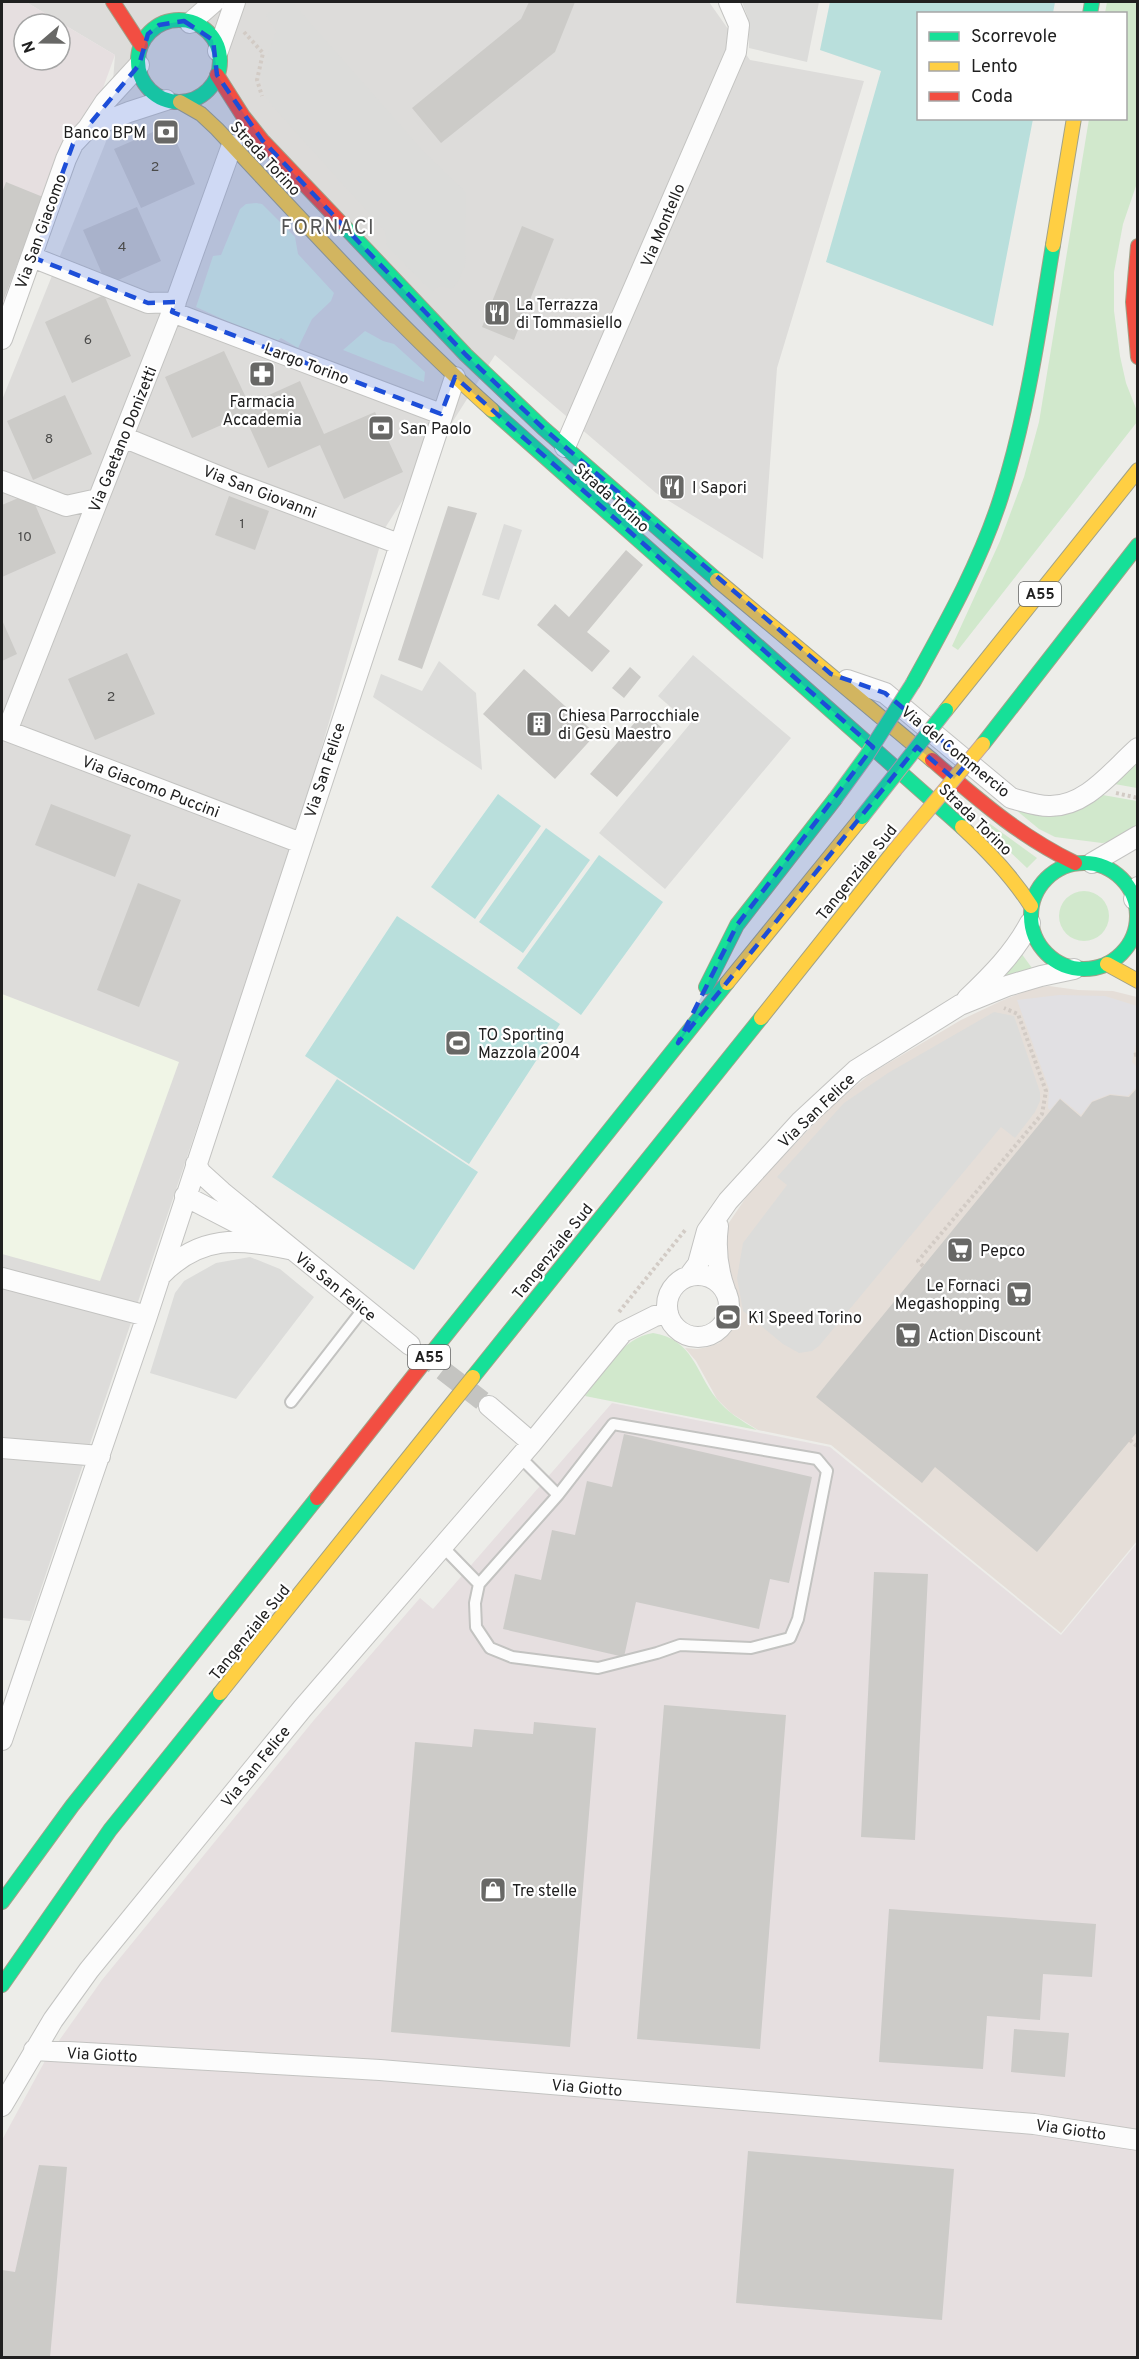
<svg xmlns="http://www.w3.org/2000/svg" width="1139" height="2359" font-family="Overpass,sans-serif">
<style>
.residential{fill:#dddcda}
.commercial{fill:#e5ded8}
.industrial{fill:#e6dfe0;fill-rule:evenodd}
.education{fill:#f0f5e6}
.religious{fill:#dcdcda}
.grass{fill:#d1e8cc}
.park{fill:#daf0e2}
.pitch{fill:#b9dfdc}
.plaza{fill:#e1e0e3}
.building{fill:#cccbc8}
.lines{fill:none;stroke-linecap:round;stroke-linejoin:round}
.street-tunnel{stroke:#c4c4c1;stroke-width:20;stroke-dasharray:20 10;stroke-linecap:butt}
.lane-casing{stroke:#c3c3c1;stroke-width:14}
.street-casing{stroke:#c3c3c1;stroke-width:22}
.fast-casing{stroke:#a0a188;stroke-width:16}
.slow-casing{stroke:#a0a188;stroke-width:16}
.jam-casing{stroke:#a0a188;stroke-width:16}
.path{stroke:#d2cbc5;stroke-width:4;stroke-dasharray:3 3;stroke-linecap:butt}
.lane{stroke:#fcfcfc;stroke-width:10}
.street{stroke:#fcfcfc;stroke-width:20}
.fast{stroke:#16e098;stroke-width:14}
.slow{stroke:#ffcf43;stroke-width:14}
.jam{stroke:#f24e42;stroke-width:14}
.fast-bridge-casing{stroke:#bea4a3;stroke-width:16;stroke-linecap:butt}
.slow-bridge-casing{stroke:#bea4a3;stroke-width:16;stroke-linecap:butt}
.fast-bridge{stroke:#16e098;stroke-width:14}
.slow-bridge{stroke:#ffcf43;stroke-width:14}
.marked{fill:#1d4ed8;fill-opacity:0.2;stroke:#1d4ed8;stroke-width:4.5;stroke-dasharray:12 8;stroke-linejoin:round}
.labels{text-anchor:middle;stroke-width:4.5;stroke-linejoin:round;paint-order:stroke}
.number-label{font-size:14px;fill:#4b4b4a}
.shield{fill:#fff;stroke:#636363;stroke-width:1.5}
.shield-label{font-size:15px;font-weight:bold;fill:#202020}
.poi-label{font-size:16px;fill:#202020;stroke:#fff;text-anchor:start}
.street-label{font-size:16px;fill:#202020;stroke:#fff}
.quarter-label{font-size:20px;letter-spacing:1.5px;fill:#535353;stroke:#fff}
</style>
<rect width="100%" height="100%" fill="#edede9"/>
<path class="residential" d="M 26,2 L 709,2 L 750,60 L 864,81 L 777,368 L 763,559 L 656,493 L 495,355 L 385,528 L 299,826 L 30,1621 L 2,1618 L 2,400 L 109,134 L 115,55 Z"/>
<path class="commercial" d="M 1049,986 L 1078,990 L 1113,991 L 1137,997 L 1137,1541 L 1061,1633 L 831,1445 L 758,1430 L 731,1413 L 717,1399 L 696,1361 L 685,1348 L 697,1349 L 708,1347 L 719,1343 L 728,1332 L 739,1312 L 736,1291 L 722,1267 L 726,1227 L 749,1193 L 827,1110 L 870,1074 L 961,1020 L 1001,1001 L 1033,988 Z"/>
<path class="industrial" d="M 2,2 L 26,2 L 115,55 L 84,140 L 2,344 ZM 24,24 L 60,24 L 60,60 L 24,60 Z
M 612,1403 L 830,1447 L 1061,1635 L 1137,1543 L 1137,2357 L 2,2358 L 2,2140 L 46,2059 L 102,1980 L 314,1720 L 420,1598 L 433,1609 Z"/>
<path class="education" d="M 2,994 L 179,1062 L 100,1281 L 2,1254 Z"/>
<path class="religious" d="M 281,2 L 292,2 L 425,153 L 466,192 L 465,265 L 457,284 L 451,289 L 439,286 L 432,292 L 387,246 L 385,231 L 274,108 L 265,96 L 261,74 L 276,31 L 266,15 Z
M 742,2 L 819,2 L 807,62 L 749,48 L 748,18 Z
M 504,524 L 522,530 L 499,600 L 482,595 Z
M 693,655 L 791,738 L 665,889 L 599,833 L 690,724 L 658,696 Z
M 439,661 L 476,693 L 482,770 L 373,697 L 381,674 L 422,691 Z
M 994,1012 L 1014,1016 L 1040,1092 L 1040,1101 L 1035,1112 L 1015,1138 L 1001,1127 L 819,1346 L 812,1351 L 799,1353 L 783,1344 L 743,1311 L 737,1278 L 743,1243 L 787,1185 L 777,1177 L 844,1103 L 888,1073 Z
M 250,1257 L 280,1269 L 314,1297 L 236,1399 L 150,1373 L 175,1293 L 184,1281 L 216,1263 Z"/>
<path class="grass" d="M 1107,2 L 1137,2 L 1137,183 L 1123,224 L 1114,272 L 1114,311 L 1120,356 L 1126,383 L 1137,411 L 1137,422 L 958,650 L 952,646 L 1000,541 L 1024,477 L 1039,422 L 1089,119 L 1126,118 L 1126,14 L 1105,13 Z
M 1137,756 L 1137,788 L 1109,783 Z
M 1097,794 L 1137,801 L 1137,824 L 1133,831 L 1116,841 L 1102,843 L 1055,837 L 1039,829 L 1016,810 L 1016,807 Z
M 989,823 L 1037,858 L 1027,868 L 985,828 Z
M1059 916a25 25 0 1 1 50 0a25 25 0 1 1-50 0Z
M 1021,953 L 1032,968 L 1005,977 L 1004,976 Z
M 653,1333 C 693,1339 696,1373 716,1398 C 727,1412 742,1421 757,1430 L 585,1396 C 602,1374 622,1337 653,1333 Z"/>
<path class="park" d="M 256,203 L 262,204 L 295,237 L 298,254 L 334,293 L 331,301 L 312,319 L 298,348 L 281,338 L 275,343 L 196,307 L 213,256 L 221,255 L 240,209 L 246,204 Z
M 365,331 L 383,341 L 394,344 L 425,372 L 424,382 L 343,350 Z"/>
<path class="pitch" d="M 830,2 L 1055,2 L 1053,13 L 918,14 L 918,118 L 1033,119 L 993,326 L 826,262 L 881,71 L 820,50 Z
M 498,794 L 541,826 L 475,919 L 431,887 Z
M 546,828 L 590,860 L 523,953 L 479,922 Z
M 599,855 L 663,902 L 581,1015 L 517,968 Z
M 397,916 L 560,1024 L 469,1164 L 305,1056 Z
M 337,1079 L 478,1172 L 414,1270 L 272,1177 Z"/>
<path class="plaza" d="M 1059,995 L 1105,996 L 1137,1006 L 1137,1039 L 1132,1062 L 1137,1067 L 1137,1086 L 1128,1096 L 1110,1094 L 1092,1101 L 1081,1115 L 1060,1098 L 1050,1110 L 1048,1108 L 1049,1089 L 1017,1000 Z"/>
<path class="building" d="M 529,2 L 575,2 L 555,52 L 441,143 L 412,108 L 521,19 Z
M 169,125 L 195,184 L 141,208 L 114,149 Z
M 6,182 L 43,197 L 2,304 L 2,193 Z
M 137,207 L 161,261 L 107,285 L 83,230 Z
M 522,226 L 554,239 L 514,340 L 482,327 Z
M 104,295 L 131,356 L 72,383 L 45,322 Z
M 224,351 L 249,404 L 300,381 L 324,434 L 375,412 L 403,472 L 344,499 L 320,445 L 268,468 L 244,415 L 192,438 L 165,377 Z
M 65,395 L 92,454 L 33,480 L 7,421 Z
M 30,493 L 56,553 L 2,577 L 2,505 Z
M 229,496 L 269,511 L 255,550 L 215,535 Z
M 448,506 L 477,513 L 422,669 L 398,660 Z
M 626,550 L 643,565 L 587,632 L 610,651 L 592,672 L 537,625 L 555,604 L 569,617 Z
M 2,620 L 17,654 L 2,661 Z
M 127,653 L 155,714 L 95,740 L 68,679 Z
M 630,667 L 641,677 L 624,698 L 612,688 Z
M 524,669 L 596,734 L 555,779 L 483,714 Z
M 644,712 L 670,735 L 617,797 L 590,774 Z
M 51,804 L 131,835 L 115,877 L 35,845 Z
M 138,883 L 181,900 L 139,1007 L 97,990 Z
M 1138,1087 L 1138,1431 L 1037,1552 L 935,1467 L 922,1483 L 816,1397 L 1060,1099 L 1081,1117 L 1092,1102 L 1110,1095 L 1129,1097 Z
M 624,1434 L 812,1477 L 789,1583 L 770,1579 L 759,1629 L 636,1602 L 624,1657 L 503,1629 L 515,1574 L 541,1580 L 552,1530 L 575,1535 L 587,1481 L 612,1487 Z
M 874,1572 L 928,1574 L 915,1840 L 861,1837 Z
M 664,1705 L 786,1715 L 760,2049 L 637,2039 Z
M 534,1722 L 596,1728 L 570,2047 L 391,2032 L 415,1742 L 472,1747 L 474,1729 L 533,1734 Z
M 889,1909 L 1096,1924 L 1092,1977 L 1043,1974 L 1040,2020 L 987,2016 L 983,2069 L 879,2062 Z
M 1014,2029 L 1069,2033 L 1065,2077 L 1011,2072 Z
M 748,2151 L 954,2169 L 942,2320 L 736,2303 Z
M 39,2165 L 67,2167 L 50,2358 L 2,2358 L 2,2270 L 15,2272 Z"/>
<g class="lines">
<path class="street-tunnel" d="M 419,1352 L 489,1406"/>
<defs>
<path id="lane" d="M 291,1402 L 364,1308
M 520,1457 L 558,1495
M 443,1547 L 479,1584 L 475,1603 L 476,1627 L 490,1648 L 512,1657 L 598,1668 L 657,1653 L 680,1645 L 751,1648 L 790,1638 L 798,1619 L 827,1471 L 817,1459 L 613,1424 L 558,1495 L 479,1584"/>
<path id="street" d="M 190,23 L 214,2
M 218,51 L 235,2
M 139,65 L 105,102 L 88,128 L 129,112 L 166,100
M 32,257 L 148,303 L 176,302
M 172,312 L 441,414
M 2,339 L 66,159 L 73,144 L 88,128
M 123,437 L 233,482 L 399,544
M 565,447 L 736,52 L 739,25 L 729,2
M 2,481 L 66,506 L 98,499
M 847,680 L 885,693 L 1011,798 C 1023,801 1036,806 1049,806 C 1086,807 1112,771 1138,748
M 2,729 L 301,843
M 7,731 L 172,312 L 232,145
M 1092,863 L 1138,836
M 1134,899 L 1138,887
M 967,999 C 992,975 1014,953 1030,923
M 196,1164 L 201,1173 L 222,1192 L 410,1345
M 185,1196 L 266,1238
M 718,1226 C 715,1249 717,1268 725,1290
M667 1306a31 31 0 1 1 62 0a31 31 0 1 1-62 0Z
M 161,1275 C 200,1235 238,1238 289,1249
M 689,1276 L 698,1264 L 707,1231 L 728,1201 L 801,1121 L 856,1070 L 960,1005 L 1007,986 L 1041,976 L 1074,969
M 2,1278 L 147,1316
M 489,1406 L 532,1443
M 2,1448 L 100,1456
M 2,1740 L 147,1316 L 455,377
M 34,2050 L 380,2070 L 1034,2124 L 1138,2140
M 2,2106 L 53,2020 L 89,1970 L 302,1709 L 532,1443 L 623,1332 L 655,1316 L 668,1313"/>
<path id="fast" d="M 1090,14 L 1092,2
M138 61a41 41 0 1 1 82 0a41 41 0 1 1-82 0Z
M 341,223 L 466,355 L 543,428 L 717,580
M 492,410 L 962,827
M 913,683 C 946,623 980,563 1001,497 C 1027,415 1039,330 1053,245
M 983,744 L 1138,545
M1031 916a53 53 0 1 1 106 0a53 53 0 1 1-106 0Z
M 706,987 L 737,925 L 835,799
M 430,1355 L 727,983
M 473,1377 L 761,1018
M 2,1902 L 72,1806 L 317,1498
M 2,1985 L 110,1830 L 220,1693"/>
<path id="slow" d="M 180,102 L 201,114 L 217,129 C 307,225 395,323 492,410
M 1053,245 L 1074,118
M 717,580 L 932,760
M 946,710 L 1138,470
M 962,827 C 988,851 1012,876 1031,906
M 1107,964 L 1138,981
M 727,983 L 862,817
M 761,1018 L 894,851
M 220,1693 L 473,1377"/>
<path id="jam" d="M 113,2 L 141,45
M 217,75 L 243,116 L 262,140 L 341,223
M 1138,246 L 1133,302 L 1138,357
M 932,760 C 980,801 1018,835 1075,863
M 317,1498 L 430,1355"/>
</defs>
<use href="#lane" class="lane-casing"/>
<use href="#street" class="street-casing"/>
<use href="#fast" class="fast-casing"/>
<use href="#slow" class="slow-casing"/>
<use href="#jam" class="jam-casing"/>
<path class="path" d="M 244,32 L 263,53 L 257,80 L 262,96
M 1116,793 L 1138,798
M 1134,1055 L 1138,1054
M 923,1266 L 918,1261 L 1042,1114 L 1046,1091 L 1018,1014 L 1004,1008
M 619,1312 L 686,1229
M 1130,1440 L 1138,1447"/>
<use href="#lane" class="lane"/>
<use href="#street" class="street"/>
<use href="#fast" class="fast"/>
<use href="#slow" class="slow"/>
<use href="#jam" class="jam"/>
<defs>
<path id="fast-bridge" d="M 835,799 L 867,755 L 913,683
M 862,817 L 946,710"/>
<path id="slow-bridge" d="M 894,851 L 983,744"/>
</defs>
<use href="#fast-bridge" class="fast-bridge-casing"/>
<use href="#slow-bridge" class="slow-bridge-casing"/>
<use href="#fast-bridge" class="fast-bridge"/>
<use href="#slow-bridge" class="slow-bridge"/>
</g>
<path class="marked" d="M 184,21 L 213,40 L 217,75 L 262,140 L 466,355 L 543,428 L 831,674 L 885,693 L 968,762 L 954,779 L 917,747 L 678,1043 L 737,925 L 873,747 L 455,377 L 441,414 L 172,312 L 176,302 L 148,303 L 32,257 L 73,144 L 139,65 L 148,34 L 159,25 Z"/>
<defs>
<symbol id="bank-square" viewBox="-11 -11 22 22"><rect x="-9" y="-9" width="18" height="18" rx="4" fill="#686866" stroke="#fff"/><path d="M-6-4H6V4H-6ZM0-2.3a2.3 2.3 0 1 0 0 4.6a2.3 2.3 0 1 0 0-4.6Z" fill="#fff"/></symbol>
<symbol id="restaurant-square" viewBox="-11 -11 22 22"><rect x="-9" y="-9" width="18" height="18" rx="4" fill="#686866" stroke="#fff"/><path d="M-5-6h1v4h1v-4h1v4h1v-4h1v5L-1.5 .5V6h-2V.5L-5-1ZM5-6V6H3V1.5H1.5Q1.5-4 5-6Z" fill="#fff"/></symbol>
<symbol id="pharmacy-square" viewBox="-11 -11 22 22"><rect x="-9" y="-9" width="18" height="18" rx="4" fill="#686866" stroke="#fff"/><path d="M-2-6h4v4h4v4h-4v4h-4v-4h-4v-4h4Z" fill="#fff"/></symbol>
<symbol id="building-square" viewBox="-11 -11 22 22"><rect x="-9" y="-9" width="18" height="18" rx="4" fill="#686866" stroke="#fff"/><path d="M-4-6H4V6H1V3H-1V6H-4ZM-2.5-4.3h1.7v1.8h-1.7ZM.8-4.3h1.7v1.8H.8ZM-2.5-1h1.7V.8h-1.7ZM.8-1h1.7V.8H.8Z" fill="#fff"/></symbol>
<symbol id="stadium-square" viewBox="-11 -11 22 22"><rect x="-9" y="-9" width="18" height="18" rx="4" fill="#686866" stroke="#fff"/><path d="M0-5a6.5 5 0 1 0 0 10a6.5 5 0 1 0 0-10ZM-3.5-1.8h7v3.6h-7Z" fill="#fff"/></symbol>
<symbol id="supermarket-square" viewBox="-11 -11 22 22"><rect x="-9" y="-9" width="18" height="18" rx="4" fill="#686866" stroke="#fff"/><path d="M-6-5.5h2.5l.6 2H6L4.5 2H-2.5L-4.4-4H-6ZM-1.5 3.2a1.3 1.3 0 1 0 .1 0ZM3 3.2a1.3 1.3 0 1 0 .1 0Z" fill="#fff"/></symbol>
<symbol id="shop-square" viewBox="-11 -11 22 22"><rect x="-9" y="-9" width="18" height="18" rx="4" fill="#686866" stroke="#fff"/><path d="M-5-2.5h2.3a2.7 3.5 0 0 1 5.4 0H5L5.5 6h-11ZM-1.5-2.5h3a1.5 2.3 0 0 0-3 0Z" fill="#fff"/></symbol>
</defs>
<g fill-rule="evenodd">
<use href="#bank-square" x="151" y="117" width="30" height="30"/>
<use href="#restaurant-square" x="482" y="298" width="30" height="30"/>
<use href="#pharmacy-square" x="247" y="359" width="30" height="30"/>
<use href="#bank-square" x="366" y="413" width="30" height="30"/>
<use href="#restaurant-square" x="657" y="472" width="30" height="30"/>
<use href="#building-square" x="524" y="709" width="30" height="30"/>
<use href="#stadium-square" x="443" y="1028" width="30" height="30"/>
<use href="#supermarket-square" x="945" y="1235" width="30" height="30"/>
<use href="#supermarket-square" x="1004" y="1279" width="30" height="30"/>
<use href="#stadium-square" x="713" y="1302" width="30" height="30"/>
<use href="#supermarket-square" x="893" y="1320" width="30" height="30"/>
<use href="#shop-square" x="478" y="1875" width="30" height="30"/>
</g>
<g class="labels">
<g class="number-label">
<text x="155" y="171">2</text>
<text x="122" y="251">4</text>
<text x="88" y="344">6</text>
<text x="49" y="443">8</text>
<text x="242" y="528">1</text>
<text x="25" y="541">10</text>
<text x="111" y="701">2</text>
</g>
<g class="shield">
<rect x="1019" y="582" width="42" height="24" rx="4.5"/>
<rect x="408" y="1345" width="42" height="24" rx="4.5"/>
</g>
<g class="shield-label">
<text x="1040" y="599">A55</text>
<text x="429" y="1362">A55</text>
</g>
<g class="poi-label">
<text x="146" y="138" text-anchor="end">Banco BPM</text>
<text x="516" y="310">La Terrazza<tspan x="516" dy="18">di Tommasiello</tspan></text>
<text x="262" y="407" text-anchor="middle">Farmacia<tspan x="262" dy="18">Accademia</tspan></text>
<text x="400" y="434">San Paolo</text>
<text x="692" y="493">I Sapori</text>
<text x="558" y="721">Chiesa Parrocchiale<tspan x="558" dy="18">di Gesù Maestro</tspan></text>
<text x="478" y="1040">TO Sporting<tspan x="478" dy="18">Mazzola 2004</tspan></text>
<text x="980" y="1256">Pepco</text>
<text x="1000" y="1291" text-anchor="end">Le Fornaci<tspan x="1000" dy="18">Megashopping</tspan></text>
<text x="748" y="1323">K1 Speed Torino</text>
<text x="928" y="1341">Action Discount</text>
<text x="512" y="1896">Tre stelle</text>
</g>
<g class="street-label">
<text transform="translate(266 158) rotate(47)" y="6">Strada Torino</text>
<text transform="translate(662 225) rotate(-67)" y="6">Via Montello</text>
<text transform="translate(40 231) rotate(-70)" y="6">Via San Giacomo</text>
<text transform="translate(307 363) rotate(21)" y="6">Largo Torino</text>
<text transform="translate(122 439) rotate(-68)" y="6">Via Gaetano Donizetti</text>
<text transform="translate(260 491) rotate(21)" y="6">Via San Giovanni</text>
<text transform="translate(612 497) rotate(42)" y="6">Strada Torino</text>
<text transform="translate(956 751) rotate(39)" y="6">Via del Commercio</text>
<text transform="translate(324 770) rotate(-72)" y="6">Via San Felice</text>
<text transform="translate(151 786) rotate(21)" y="6">Via Giacomo Puccini</text>
<text transform="translate(976 819) rotate(44)" y="6">Strada Torino</text>
<text transform="translate(856 872) rotate(-51)" y="6">Tangenziale Sud</text>
<text transform="translate(816 1110) rotate(-44)" y="6">Via San Felice</text>
<text transform="translate(552 1251) rotate(-51)" y="6">Tangenziale Sud</text>
<text transform="translate(336 1286) rotate(39)" y="6">Via San Felice</text>
<text transform="translate(249 1632) rotate(-51)" y="6">Tangenziale Sud</text>
<text transform="translate(255 1766) rotate(-51)" y="6">Via San Felice</text>
<text transform="translate(102 2054) rotate(3)" y="6">Via Giotto</text>
<text transform="translate(587 2087) rotate(5)" y="6">Via Giotto</text>
<text transform="translate(1071 2129) rotate(8)" y="6">Via Giotto</text>
</g>
<g class="quarter-label">
<text x="328" y="234">FORNACI</text>
</g>
</g>
<rect width="1139" height="2359" fill="none" stroke="#202020" stroke-width="6"/>
<rect x="917" y="12" width="210" height="108" fill="#ffffff" stroke="#a6a6a6" stroke-width="1.5"/>
<rect x="929" y="32" width="30" height="9" fill="#16e098" stroke="#a6a6a6" stroke-width="1.5"/>
<text x="971" y="42" font-size="18" fill="#202020">Scorrevole</text>
<rect x="929" y="62" width="30" height="9" fill="#ffcf43" stroke="#a6a6a6" stroke-width="1.5"/>
<text x="971" y="72" font-size="18" fill="#202020">Lento</text>
<rect x="929" y="92" width="30" height="9" fill="#f24e42" stroke="#a6a6a6" stroke-width="1.5"/>
<text x="971" y="102" font-size="18" fill="#202020">Coda</text>
<g transform="translate(42 42) rotate(250)"><circle r="28" fill="#ffffff" stroke="#a6a6a6" stroke-width="1.5"/>
<path d="M0-4.5L10 22L0 15L-10 22Z" fill="#686866"/>
<text y="-9" font-size="16" font-weight="bold" text-anchor="middle" fill="#202020">N</text>
</g>
</svg>
